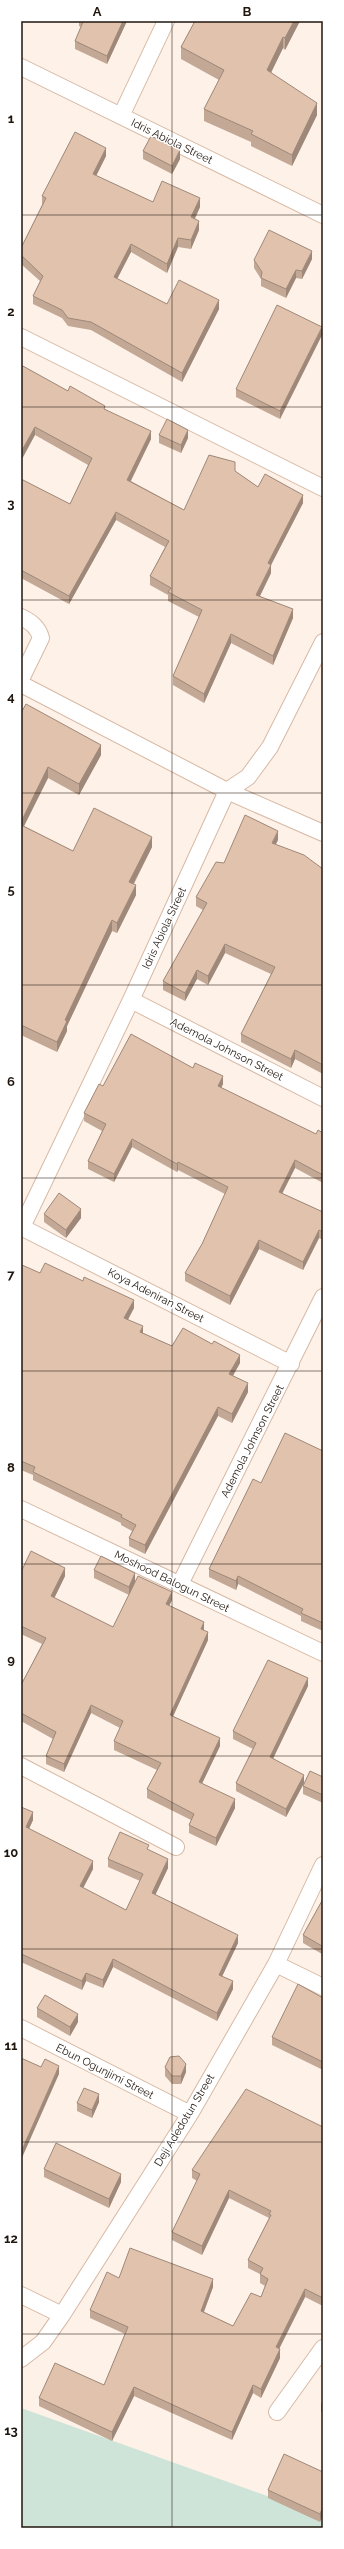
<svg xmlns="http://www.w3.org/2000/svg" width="344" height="2549" font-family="Raleway,sans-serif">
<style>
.green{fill:#cfe4d9}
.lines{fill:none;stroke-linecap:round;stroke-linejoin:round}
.minor-casing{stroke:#d7b9a4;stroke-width:18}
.minor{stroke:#fff;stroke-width:16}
.wall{fill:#c2a895}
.shaded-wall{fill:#9e8879}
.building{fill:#e1c3ad;stroke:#9e8879}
.grid{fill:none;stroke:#20160e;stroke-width:1;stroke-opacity:0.55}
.labels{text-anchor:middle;stroke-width:3;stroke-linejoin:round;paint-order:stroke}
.street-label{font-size:11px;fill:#20160e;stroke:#fff}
.neatline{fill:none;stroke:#20160e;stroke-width:1.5}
.grid-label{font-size:13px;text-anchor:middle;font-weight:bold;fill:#20160e}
</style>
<rect width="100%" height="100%" fill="#fef1e8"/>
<path class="green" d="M 21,2408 L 323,2516 L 323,2528 L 21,2528 Z"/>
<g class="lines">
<defs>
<path id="minor" d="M 21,67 L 323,215
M 121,116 L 166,21
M 21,337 L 323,488
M 21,617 C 31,622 38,627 41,638 L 21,679
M 21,684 L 227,791 L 323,833
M 131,1000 L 323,1098
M 21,1227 L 291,1364
M 22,1227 L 131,1000 L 227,791 L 248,777 L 270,747 L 323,642
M 21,1509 L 323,1653
M 180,1584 L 323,1297
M 21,1766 L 176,1847
M 276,1964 L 323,1987
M 21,2028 L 190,2114
M 21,2295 L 62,2315
M 21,2359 L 43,2342 L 62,2315 L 190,2114 L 276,1964 L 323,1865
M 277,2412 L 323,2348"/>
</defs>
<use href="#minor" class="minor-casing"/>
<use href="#minor" class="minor"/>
</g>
<path class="wall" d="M 79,21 L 127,21 L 107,64 L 75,49 L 75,41 L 81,27 L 79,26 Z
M 195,21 L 300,21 L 285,50 L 283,48 L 271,72 L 317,115 L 292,166 L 251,146 L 251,142 L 204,121 L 204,109 L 219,80 L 181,59 L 181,47 Z
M 143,151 L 180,159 L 172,174 L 143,159 Z
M 106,156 L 96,176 L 153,202 L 200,207 L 195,219 L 199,230 L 191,249 L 178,247 L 167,273 L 131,252 L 117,279 L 167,304 L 219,309 L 182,382 L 91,330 L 68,326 L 62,318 L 33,304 L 33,296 L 40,281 L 21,264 L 21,248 L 42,205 L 42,196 Z
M 312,259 L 302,279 L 296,278 L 286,298 L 261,286 L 261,279 L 254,268 L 254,260 Z
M 322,335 L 280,419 L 236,397 L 236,389 Z
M 21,365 L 68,391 L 105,409 L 151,439 L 131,481 L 184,510 L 235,471 L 258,487 L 303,503 L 271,565 L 271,573 L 260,596 L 293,618 L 273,665 L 231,643 L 204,703 L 173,685 L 173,676 L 199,617 L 168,601 L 168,595 L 150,585 L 150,576 L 165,547 L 116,520 L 69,604 L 21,578 L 21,480 L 70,504 L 88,465 L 35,435 Z
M 159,435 L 188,438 L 181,453 L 159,443 Z
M 21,713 L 101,755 L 79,795 L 48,778 L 24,826 L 73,851 L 152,847 L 134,884 L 136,895 L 117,933 L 112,931 L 67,1026 L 67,1031 L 57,1052 L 21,1035 Z
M 278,840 L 275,845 L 323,869 L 323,1074 L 295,1059 L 291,1068 L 241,1042 L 241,1034 L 271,974 L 225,953 L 208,985 L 197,979 L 185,1001 L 163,990 L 163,981 L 203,910 L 196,906 L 196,897 L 224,863 Z
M 223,1084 L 221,1088 L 316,1134 L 323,1133 L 323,1183 L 295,1168 L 282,1193 L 323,1212 L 323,1240 L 319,1238 L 303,1270 L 259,1249 L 230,1305 L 185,1281 L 185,1273 L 202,1244 L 225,1194 L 178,1170 L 177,1172 L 132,1147 L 114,1182 L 88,1169 L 88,1161 L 102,1131 L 84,1121 L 84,1113 L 103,1086 Z
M 44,1214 L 81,1218 L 66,1238 L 44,1222 Z
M 21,1266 L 134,1308 L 128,1320 L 143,1333 L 172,1346 L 240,1363 L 233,1376 L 248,1392 L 232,1423 L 218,1416 L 145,1554 L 129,1546 L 129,1538 L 132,1531 L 121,1525 L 121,1523 L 33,1480 L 33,1475 L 21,1470 Z
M 323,1451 L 323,1631 L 301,1621 L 301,1616 L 238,1584 L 236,1590 L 209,1577 L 209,1569 L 261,1483 Z
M 94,1570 L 135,1582 L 172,1600 L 169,1606 L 204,1630 L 208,1640 L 173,1716 L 220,1746 L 202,1783 L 235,1808 L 216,1846 L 189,1833 L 189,1825 L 191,1820 L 147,1798 L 147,1789 L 157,1770 L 114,1750 L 114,1741 L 120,1728 L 91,1713 L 64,1772 L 46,1764 L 46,1756 L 53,1739 L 21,1721 L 21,1685 L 42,1644 L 21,1634 L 21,1572 L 65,1576 L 54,1598 L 113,1627 L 129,1595 L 94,1578 Z
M 308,1686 L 273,1758 L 304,1783 L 286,1817 L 236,1791 L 236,1783 L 253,1749 L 233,1739 L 233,1731 Z
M 323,1777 L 323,1803 L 303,1794 L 303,1786 Z
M 21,1807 L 33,1820 L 29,1829 L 93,1869 L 83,1888 L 126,1910 L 140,1881 L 108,1867 L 108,1859 L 149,1850 L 168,1868 L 155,1895 L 238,1943 L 222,1976 L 233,1989 L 217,2021 L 113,1967 L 103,1988 L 86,1981 L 82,1990 L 21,1962 Z
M 323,1899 L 322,1954 L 303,1943 L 303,1935 Z
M 323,1998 L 323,2070 L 272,2045 L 272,2037 Z
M 37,2008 L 78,2022 L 70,2036 L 37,2017 Z
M 165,2067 L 186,2072 L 181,2084 L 172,2084 L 165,2076 Z
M 99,2102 L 92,2118 L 77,2111 L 77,2103 Z
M 323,2127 L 323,2306 L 305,2297 L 279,2349 L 280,2358 L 261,2398 L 253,2393 L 232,2440 L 134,2396 L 112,2441 L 39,2406 L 39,2398 L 104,2385 L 125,2334 L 90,2318 L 90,2310 L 119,2278 L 213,2287 L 204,2312 L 233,2326 L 261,2297 L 265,2286 L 260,2283 L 260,2274 L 248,2268 L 248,2260 L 269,2218 L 229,2198 L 202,2255 L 172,2240 L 172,2232 L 197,2181 L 192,2178 L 192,2170 Z
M 44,2169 L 121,2182 L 109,2208 L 44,2177 Z
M 323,2401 L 323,2413 L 321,2412 L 321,2404 Z
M 323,2472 L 323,2514 L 320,2522 L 268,2498 L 268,2490 Z"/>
<path class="shaded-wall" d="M 123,21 L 127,21 L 107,64 L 107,56 Z
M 294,21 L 300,21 L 285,50 L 285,38 Z
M 283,37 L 283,48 L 267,81 L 267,70 Z
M 317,103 L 317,115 L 292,166 L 292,155 Z
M 106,148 L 106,156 L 93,182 L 93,174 Z
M 180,150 L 180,159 L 172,174 L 172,166 Z
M 200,198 L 200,207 L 191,226 L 191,217 Z
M 199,221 L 199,230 L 191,249 L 191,240 Z
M 178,238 L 178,247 L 167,273 L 167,264 Z
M 131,244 L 131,252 L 114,285 L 114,277 Z
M 312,251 L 312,259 L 302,279 L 302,271 Z
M 296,270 L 296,278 L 286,298 L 286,289 Z
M 219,300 L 219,309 L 182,382 L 182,373 Z
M 322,327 L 322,335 L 280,419 L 280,411 Z
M 35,427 L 35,435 L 21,461 L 21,452 Z
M 188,430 L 188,438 L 181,453 L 181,445 Z
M 151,431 L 151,439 L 127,488 L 127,480 Z
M 303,495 L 303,503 L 271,565 L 271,573 L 256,604 L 256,595 L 268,563 Z
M 116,512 L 116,520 L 69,604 L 69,596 Z
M 293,609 L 293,618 L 273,665 L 273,656 Z
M 231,634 L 231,643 L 204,703 L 204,694 Z
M 101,745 L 101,755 L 79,795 L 79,784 Z
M 48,767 L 48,778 L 21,832 L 21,822 Z
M 278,831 L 278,840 L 272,852 L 272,843 Z
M 152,837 L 152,847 L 129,892 L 129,882 Z
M 136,885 L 136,895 L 117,933 L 117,923 Z
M 112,920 L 112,931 L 67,1026 L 67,1031 L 57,1052 L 57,1042 L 65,1020 Z
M 225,944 L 225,953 L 208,985 L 208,976 Z
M 197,970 L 197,979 L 185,1001 L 185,993 Z
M 295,1050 L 295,1059 L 291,1068 L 291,1059 Z
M 223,1076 L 223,1084 L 218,1094 L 218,1086 Z
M 132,1139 L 132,1147 L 114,1182 L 114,1174 Z
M 295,1160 L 295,1168 L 279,1200 L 279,1192 Z
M 178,1162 L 178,1170 L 177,1172 L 177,1164 Z
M 81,1209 L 81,1218 L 66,1238 L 66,1230 Z
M 319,1230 L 319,1238 L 303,1270 L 303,1262 Z
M 259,1240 L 259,1249 L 230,1305 L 230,1296 Z
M 134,1300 L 134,1308 L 124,1326 L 124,1318 Z
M 143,1326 L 143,1334 L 140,1332 Z
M 240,1355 L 240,1363 L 229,1382 L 229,1374 Z
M 248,1383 L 248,1392 L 232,1423 L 232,1414 Z
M 218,1407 L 218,1416 L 145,1554 L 145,1545 Z
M 65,1568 L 65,1576 L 51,1605 L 51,1596 Z
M 135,1573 L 135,1582 L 129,1595 L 129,1587 Z
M 238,1576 L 238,1584 L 236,1590 L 236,1581 Z
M 172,1592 L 172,1600 L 166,1612 L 166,1604 Z
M 204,1622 L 204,1630 L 201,1629 Z
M 208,1632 L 208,1640 L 170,1723 L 170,1715 Z
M 308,1678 L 308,1686 L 270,1765 L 270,1757 Z
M 91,1705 L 91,1713 L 64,1772 L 64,1764 Z
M 220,1738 L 220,1746 L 199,1790 L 199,1782 Z
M 304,1775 L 304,1783 L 286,1817 L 286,1809 Z
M 235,1799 L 235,1808 L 216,1846 L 216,1838 Z
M 33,1812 L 33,1820 L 26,1835 L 26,1827 Z
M 168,1859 L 168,1868 L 152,1902 L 152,1893 Z
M 93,1861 L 93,1869 L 80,1894 L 80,1886 Z
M 238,1935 L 238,1943 L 219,1983 L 219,1975 Z
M 323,1943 L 323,1951 L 322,1954 L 322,1946 Z
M 113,1959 L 113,1967 L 103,1988 L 103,1980 Z
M 86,1973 L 86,1981 L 82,1990 L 82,1981 Z
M 233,1981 L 233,1989 L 217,2021 L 217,2013 Z
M 78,2014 L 78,2022 L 70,2036 L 70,2027 Z
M 186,2064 L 186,2072 L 181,2084 L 181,2076 Z
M 59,2066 L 59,2074 L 21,2160 L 21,2152 Z
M 99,2094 L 99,2102 L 92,2118 L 92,2110 Z
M 121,2174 L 121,2182 L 109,2208 L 109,2199 Z
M 229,2190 L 229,2198 L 202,2255 L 202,2246 Z
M 213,2279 L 213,2287 L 201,2319 L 201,2311 Z
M 305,2289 L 305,2297 L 276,2355 L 276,2347 Z
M 280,2349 L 280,2358 L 261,2398 L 261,2389 Z
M 253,2385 L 253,2393 L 232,2440 L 232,2432 Z
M 134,2387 L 134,2396 L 112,2441 L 112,2432 Z
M 323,2506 L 323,2514 L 320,2522 L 320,2514 Z"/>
<path class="building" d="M 83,21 L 123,21 L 107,56 L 75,41 L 83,22 Z
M 195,21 L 294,21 L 285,38 L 283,37 L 267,70 L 317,103 L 292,155 L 251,134 L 253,131 L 204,109 L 224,70 L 181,47 Z
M 75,132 L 106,148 L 93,174 L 153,202 L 162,181 L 200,198 L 191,217 L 199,221 L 191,240 L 178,238 L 167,264 L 131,244 L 114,277 L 167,304 L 179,280 L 219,300 L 182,373 L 91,322 L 68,318 L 62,310 L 33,296 L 43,276 L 21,255 L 21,248 L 46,198 L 42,196 Z
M 151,136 L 180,150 L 172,166 L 143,151 Z
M 269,230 L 312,251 L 302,271 L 296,270 L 286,289 L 261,278 L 262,272 L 254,260 Z
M 277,305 L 322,327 L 280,411 L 236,389 Z
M 21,365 L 68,391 L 70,386 L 105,406 L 104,409 L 151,431 L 127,480 L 184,510 L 209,455 L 235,462 L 235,471 L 258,487 L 265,474 L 303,495 L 268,563 L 271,565 L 256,595 L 293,609 L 273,656 L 231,634 L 204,694 L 173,676 L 202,610 L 168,592 L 171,588 L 150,576 L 169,541 L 116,512 L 69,596 L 21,570 L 21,479 L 70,504 L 92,458 L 35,427 L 21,452 Z
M 167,419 L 188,430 L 181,445 L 159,435 Z
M 26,704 L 101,745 L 79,784 L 48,767 L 21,822 L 21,713 Z
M 94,808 L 152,837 L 129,882 L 136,885 L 117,923 L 112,920 L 65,1020 L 67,1021 L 57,1042 L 21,1025 L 21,825 L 73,851 Z
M 245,815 L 278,831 L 272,843 L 304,855 L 323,869 L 323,1065 L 295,1050 L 291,1059 L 241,1034 L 275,967 L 225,944 L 208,976 L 197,970 L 185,993 L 163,981 L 207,903 L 196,897 L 216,862 L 224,863 Z
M 131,1034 L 193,1068 L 195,1063 L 223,1076 L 218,1086 L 316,1134 L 318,1130 L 323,1133 L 323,1175 L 295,1160 L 279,1192 L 323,1212 L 323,1232 L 319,1230 L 303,1262 L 259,1240 L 230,1296 L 185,1273 L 202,1244 L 228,1187 L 178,1162 L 177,1164 L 132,1139 L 114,1174 L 88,1161 L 106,1124 L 84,1113 L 99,1084 L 103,1086 Z
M 59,1193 L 81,1209 L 66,1230 L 44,1214 Z
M 45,1263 L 83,1281 L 84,1277 L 134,1300 L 124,1318 L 143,1326 L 140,1332 L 172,1346 L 183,1328 L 212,1344 L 214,1341 L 240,1355 L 229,1374 L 248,1383 L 232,1414 L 218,1407 L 145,1545 L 129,1538 L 136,1525 L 121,1517 L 122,1515 L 33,1472 L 35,1467 L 21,1461 L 21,1266 L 22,1265 L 40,1273 Z
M 285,1433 L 323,1451 L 323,1623 L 301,1613 L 303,1609 L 238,1576 L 236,1581 L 209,1569 L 253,1479 L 261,1483 Z
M 31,1551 L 65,1568 L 51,1596 L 113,1627 L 138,1576 L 172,1592 L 166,1604 L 204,1622 L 201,1629 L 208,1632 L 170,1715 L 220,1738 L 199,1782 L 235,1799 L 216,1838 L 189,1825 L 194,1814 L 147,1789 L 161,1763 L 114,1741 L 123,1721 L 91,1705 L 64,1764 L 46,1756 L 56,1732 L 21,1713 L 21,1685 L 46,1638 L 21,1626 L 21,1572 Z
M 101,1556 L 135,1573 L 129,1587 L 94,1570 Z
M 268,1660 L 308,1678 L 270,1757 L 304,1775 L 286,1809 L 236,1783 L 256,1743 L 233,1731 Z
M 310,1771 L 323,1777 L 323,1795 L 303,1786 Z
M 21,1807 L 33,1812 L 26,1827 L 93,1861 L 80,1886 L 126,1910 L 143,1874 L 108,1859 L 120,1832 L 149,1845 L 147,1849 L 168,1859 L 152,1893 L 238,1935 L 219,1975 L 233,1981 L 217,2013 L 113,1959 L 103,1980 L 86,1973 L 82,1981 L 21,1954 Z
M 323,1899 L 323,1943 L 322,1946 L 303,1935 Z
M 298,1984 L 323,1998 L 323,2062 L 272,2037 Z
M 45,1995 L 78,2014 L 70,2027 L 37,2008 Z
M 179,2056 L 186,2064 L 181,2076 L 172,2076 L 165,2067 L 170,2057 Z
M 21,2058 L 41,2067 L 45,2059 L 59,2066 L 21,2152 Z
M 84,2088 L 99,2094 L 92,2110 L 77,2103 Z
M 246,2089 L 323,2127 L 323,2298 L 305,2289 L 276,2347 L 280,2349 L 261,2389 L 253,2385 L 232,2432 L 134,2387 L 112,2432 L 39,2398 L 55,2363 L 104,2385 L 128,2327 L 90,2310 L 107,2272 L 119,2278 L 130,2248 L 213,2279 L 201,2311 L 233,2326 L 251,2293 L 261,2297 L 268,2279 L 260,2274 L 263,2268 L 248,2260 L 271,2215 L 269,2214 L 271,2211 L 229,2190 L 202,2246 L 172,2232 L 200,2174 L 192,2170 Z
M 56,2143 L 121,2174 L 109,2199 L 44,2169 Z
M 284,2454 L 323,2472 L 323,2506 L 320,2514 L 268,2490 Z"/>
<path class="grid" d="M 172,21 L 172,2528M 21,215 L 323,215M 21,407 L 323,407M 21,600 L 323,600M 21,793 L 323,793M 21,985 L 323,985M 21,1178 L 323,1178M 21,1371 L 323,1371M 21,1564 L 323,1564M 21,1756 L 323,1756M 21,1949 L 323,1949M 21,2142 L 323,2142M 21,2334 L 323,2334"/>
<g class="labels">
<g class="street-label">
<text transform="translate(172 141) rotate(26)" y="4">Idris Abiola Street</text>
<text transform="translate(164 928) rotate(-65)" y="4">Idris Abiola Street</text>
<text transform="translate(227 1049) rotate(27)" y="4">Ademola Johnson Street</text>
<text transform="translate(156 1295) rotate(27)" y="4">Koya Adeniran Street</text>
<text transform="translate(252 1441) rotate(-63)" y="4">Ademola Johnson Street</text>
<text transform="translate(172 1581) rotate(26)" y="4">Moshood Balogun Street</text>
<text transform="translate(105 2071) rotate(27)" y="4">Ebun Ogunjimi Street</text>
<text transform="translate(184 2120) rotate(-59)" y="4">Deji Adedotun Street</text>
</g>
</g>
<rect width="344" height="2549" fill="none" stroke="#ffffff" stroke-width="44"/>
<rect x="22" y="22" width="300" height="2505" class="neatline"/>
<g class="grid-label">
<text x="97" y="16">A</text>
<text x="247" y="16">B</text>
<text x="11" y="123">1</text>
<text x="11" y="316">2</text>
<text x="11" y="508">3</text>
<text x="11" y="701">4</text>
<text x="11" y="894">5</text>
<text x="11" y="1086">6</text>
<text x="11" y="1279">7</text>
<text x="11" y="1472">8</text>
<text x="11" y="1664">9</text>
<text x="11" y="1857">10</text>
<text x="11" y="2050">11</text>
<text x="11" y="2243">12</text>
<text x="11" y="2435">13</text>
</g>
</svg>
